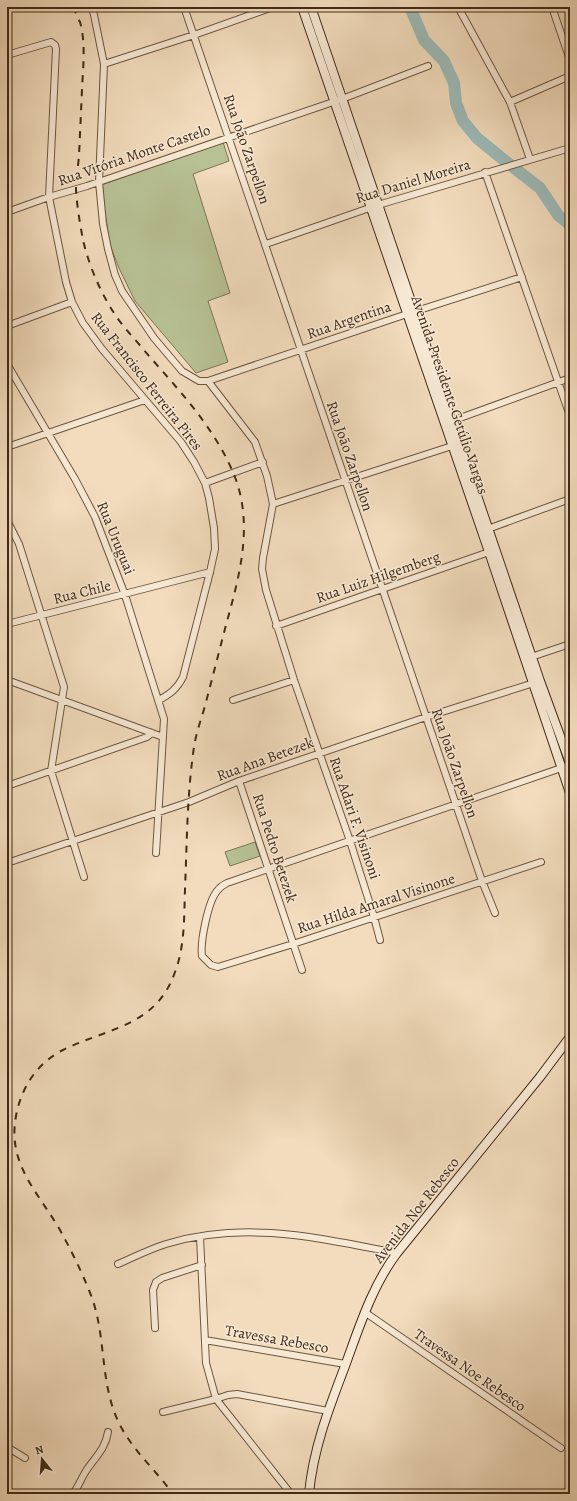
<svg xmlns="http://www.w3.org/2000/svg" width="577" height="1501" font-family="Alegreya,serif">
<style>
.green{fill:#b7c194;stroke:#7c7656}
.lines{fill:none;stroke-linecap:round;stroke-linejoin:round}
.river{stroke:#9dbab8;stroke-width:12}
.minor-casing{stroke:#6c5641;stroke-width:8}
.secondary-casing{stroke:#402a18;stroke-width:10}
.minor{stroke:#f7e8d4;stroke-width:6}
.secondary{stroke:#f7e8d4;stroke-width:8}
.rail{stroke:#402a18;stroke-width:2;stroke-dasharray:7 7;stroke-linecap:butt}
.labels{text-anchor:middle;stroke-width:3;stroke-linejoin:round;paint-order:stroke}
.street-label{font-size:15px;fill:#402a18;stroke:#f7e8d4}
</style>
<rect width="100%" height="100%" fill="#f2dcbd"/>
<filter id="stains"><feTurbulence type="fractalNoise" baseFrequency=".005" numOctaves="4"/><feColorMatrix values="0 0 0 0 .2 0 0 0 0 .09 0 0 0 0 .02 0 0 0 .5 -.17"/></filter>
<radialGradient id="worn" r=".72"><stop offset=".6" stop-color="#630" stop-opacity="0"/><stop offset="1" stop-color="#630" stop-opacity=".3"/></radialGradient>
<path class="green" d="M 223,142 L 229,161 L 193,174 L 230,293 L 208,301 L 228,362 L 196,373 L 135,301 L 119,268 L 110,245 L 101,185 Z
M 255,842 L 260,856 L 230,866 L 225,852 Z"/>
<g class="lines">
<path class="river" d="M 410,7 L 424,40 L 444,61 L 454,83 L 456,103 L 463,121 L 477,138 L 499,156 L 540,188 L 558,215 L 570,225"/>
<defs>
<path id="minor" d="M 92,7 L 94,15 L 104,64 L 99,182 L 103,224 L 108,249 L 115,275 L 122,291 L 154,338 L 182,371 L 199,381 L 208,381 L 255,442 L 267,476 L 273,504 L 263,558 L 262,569 L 266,590 L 294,680 L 350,841 L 374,917 L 380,940
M 184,7 L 482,881 L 495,913
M 458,7 L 510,102 L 530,159
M 552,7 L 570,60
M 7,55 L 51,42 L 55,45 L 56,49 L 49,197 L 66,282 L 72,302 L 83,323 L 102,349 L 181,442 L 194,462 L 205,483 L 209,498 L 214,528 L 215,549 L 210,572 L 183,677 C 177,689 170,694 159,700
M 104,64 L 194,35 L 273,7
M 510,102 L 570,76
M 485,172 L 570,416
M 7,212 L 49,197 L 87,186 L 342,99 L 428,66
M 266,244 L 378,205 L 570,148
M 7,326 L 72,302
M 7,364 L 75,479 L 95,517 L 125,595 L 164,719 L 156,853
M 208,381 L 407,314 L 522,277
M 449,422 L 570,378
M 7,447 L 145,400
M 205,483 L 263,462
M 273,504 L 452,446
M 7,520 L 19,544 L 64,687 L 51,771 L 84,877
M 485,530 L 570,499
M 7,624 L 210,572
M 276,626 L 492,551
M 528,658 L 570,644
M 7,680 L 163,737
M 233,700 L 294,680
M 239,781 L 302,970
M 7,786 L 147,737 L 152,733
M 541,862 L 293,944 L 218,967 L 211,965 L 202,956 C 200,942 208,902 217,891 C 220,887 223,885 227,883 L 570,765
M 7,863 L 189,802 L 239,781 L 426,717 L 537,682
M 200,1237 L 206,1363 L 216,1399 L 291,1494
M 118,1264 C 134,1257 150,1249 166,1244 C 246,1220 318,1238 397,1253
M 366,1313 L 561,1448
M 155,1328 L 153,1290 L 156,1282 L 162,1278 L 202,1265
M 205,1340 L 345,1364
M 163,1412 L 216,1399 L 228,1395 L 237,1394 L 328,1411
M 7,1447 L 25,1458
M 73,1494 C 78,1487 81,1479 86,1471 C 95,1457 105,1450 108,1432"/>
<path id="secondary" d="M 302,7 L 489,552 L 570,793
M 311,7 L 540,681 L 570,763
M 309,1494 C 313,1449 329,1408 345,1366 C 359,1328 372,1286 397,1253 L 540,1077 L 570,1037"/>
</defs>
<use href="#minor" class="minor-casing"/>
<use href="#secondary" class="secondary-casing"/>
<use href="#minor" class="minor"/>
<use href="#secondary" class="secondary"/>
<path class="rail" d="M 73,7 C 74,8 79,21 80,22 C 86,43 83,68 82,89 C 81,112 80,134 79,156 C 78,167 76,179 76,190 C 77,206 80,224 83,240 C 89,266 101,294 116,316 C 124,328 134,338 143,349 C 175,386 212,424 232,470 C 255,521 240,574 226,625 C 219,652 212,679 205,706 C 201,720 196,733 194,747 C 187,794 187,842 185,889 C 184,917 185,946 175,972 C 156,1027 107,1028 63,1050 C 37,1063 21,1088 16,1116 C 7,1164 38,1192 60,1230 C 72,1252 83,1274 92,1298 C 106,1337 100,1382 118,1421 C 131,1449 155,1469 173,1494"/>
</g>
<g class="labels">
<g class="street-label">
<text transform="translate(247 149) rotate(71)" y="5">Rua João Zarpellon</text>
<text transform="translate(134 155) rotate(-19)" y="5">Rua Vitória Monte Castelo</text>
<text transform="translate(413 181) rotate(-17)" y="5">Rua Daniel Moreira</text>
<text transform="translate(349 320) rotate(-19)" y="5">Rua Argentina</text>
<text transform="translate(147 381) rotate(52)" y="5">Rua Francisco Ferreira Pires</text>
<text transform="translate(450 395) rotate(71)" y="5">Avenida Presidente Getúlio Vargas</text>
<text transform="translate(350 456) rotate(71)" y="5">Rua João Zarpellon</text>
<text transform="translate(116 538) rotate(68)" y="5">Rua Uruguai</text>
<text transform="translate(378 577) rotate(-19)" y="5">Rua Luiz Hilgemberg</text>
<text transform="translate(82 592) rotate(-14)" y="5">Rua Chile</text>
<text transform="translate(265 759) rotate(-20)" y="5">Rua Ana Betezek</text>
<text transform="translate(455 763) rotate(71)" y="5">Rua João Zarpellon</text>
<text transform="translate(355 818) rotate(71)" y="5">Rua Adari F. Visinoni</text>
<text transform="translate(275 848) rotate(72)" y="5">Rua Pedro Betezek</text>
<text transform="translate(376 903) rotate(-18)" y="5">Rua Hilda Amaral Visinone</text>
<text transform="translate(416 1210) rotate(-52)" y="5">Avenida Noe Rebesco</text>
<text transform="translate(277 1339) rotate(10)" y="5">Travessa Rebesco</text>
<text transform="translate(470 1370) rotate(35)" y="5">Travessa Noe Rebesco</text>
</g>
</g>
<rect width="577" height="1501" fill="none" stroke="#f2dcbd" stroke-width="24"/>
<rect x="8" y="8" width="561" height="1485" fill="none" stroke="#402a18" stroke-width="2"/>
<rect x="12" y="12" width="553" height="1477" fill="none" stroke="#402a18"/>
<g transform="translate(42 1459) rotate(343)" stroke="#f7e8d4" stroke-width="3" paint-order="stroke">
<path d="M0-3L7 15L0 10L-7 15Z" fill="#402a18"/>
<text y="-6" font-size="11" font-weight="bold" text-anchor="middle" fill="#402a18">N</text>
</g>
<rect width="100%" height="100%" filter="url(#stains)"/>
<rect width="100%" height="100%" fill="url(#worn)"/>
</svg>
